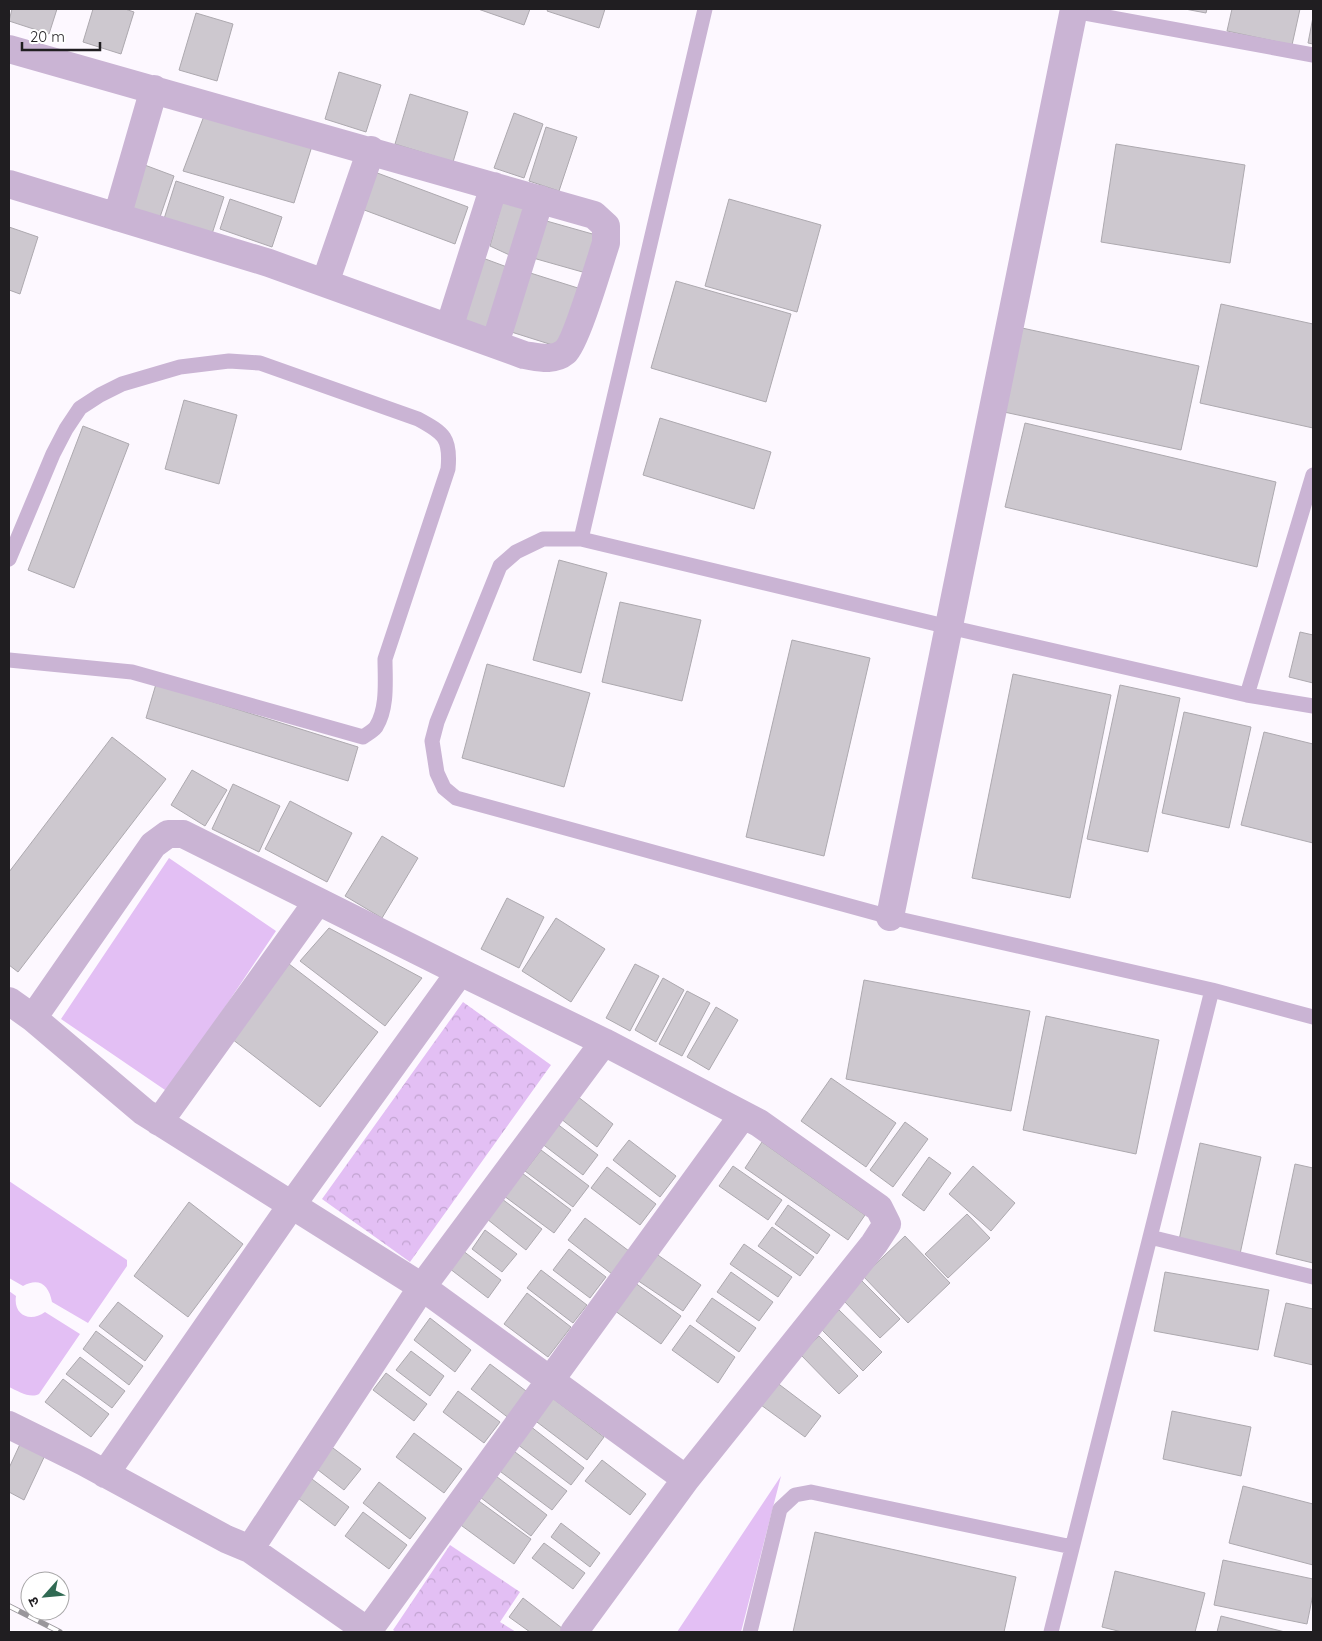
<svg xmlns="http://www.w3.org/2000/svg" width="1322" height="1641" font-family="Quicksand,'Noto Sans Devanagari',sans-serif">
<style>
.green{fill:#e3bff4}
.park{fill:url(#park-crowns)}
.building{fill:#cdc8cf;stroke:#ada9af}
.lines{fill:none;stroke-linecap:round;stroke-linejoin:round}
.service{stroke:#cab4d4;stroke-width:15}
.minor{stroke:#cab4d4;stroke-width:28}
.rail-casing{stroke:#99969b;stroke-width:5.5}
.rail{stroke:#fff;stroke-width:4;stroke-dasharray:11;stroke-linecap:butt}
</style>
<defs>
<pattern id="park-crowns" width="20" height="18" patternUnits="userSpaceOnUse" patternTransform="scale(1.25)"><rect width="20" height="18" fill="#e3bff4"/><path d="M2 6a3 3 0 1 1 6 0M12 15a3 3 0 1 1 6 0" fill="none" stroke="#c2a4d1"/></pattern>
</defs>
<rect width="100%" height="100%" fill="#fdf8ff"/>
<path class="green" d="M 169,858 L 276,931 L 168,1092 L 61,1019 Z
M 9,1181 L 127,1260 L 127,1266 L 88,1323 L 52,1302 C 49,1285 39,1277 23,1286 L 9,1278 Z
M 9,1291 L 16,1296 C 13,1315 30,1323 45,1312 L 80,1334 L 39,1394 C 30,1399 18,1391 9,1387 Z
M 781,1476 L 741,1632 L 677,1632 Z"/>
<path class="park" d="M 463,1002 L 551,1065 L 410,1262 L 322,1199 Z
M 450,1545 L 520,1592 L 500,1622 L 516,1632 L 396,1632 L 393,1630 Z"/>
<path class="building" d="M 12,9 L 57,9 L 49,34 L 9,21 Z
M 93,9 L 125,9 L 134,12 L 121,54 L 83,42 Z
M 478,9 L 530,9 L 524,25 Z
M 548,9 L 605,9 L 599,28 L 547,11 Z
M 1185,9 L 1207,9 L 1206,13 Z
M 1232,9 L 1300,9 L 1292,45 L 1227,31 Z
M 196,13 L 233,24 L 217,81 L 179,70 Z
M 1313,17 L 1313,44 L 1308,43 Z
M 339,72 L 381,85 L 366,132 L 325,119 Z
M 410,94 L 468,112 L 453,162 L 395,144 Z
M 514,113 L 543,124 L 524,178 L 494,168 Z
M 204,116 L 312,146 L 294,203 L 183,171 Z
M 546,127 L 577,137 L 559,191 L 529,181 Z
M 1116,144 L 1245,165 L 1230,263 L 1101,242 Z
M 142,164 L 174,176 L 159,220 L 126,208 Z
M 372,171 L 468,207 L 455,244 L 359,208 Z
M 176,181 L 224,197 L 211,237 L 163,222 Z
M 230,199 L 282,217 L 272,247 L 220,229 Z
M 729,199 L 821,225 L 797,312 L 705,286 Z
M 502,202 L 532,210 L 516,258 L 490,246 Z
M 543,220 L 596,235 L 586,273 L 533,258 Z
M 9,227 L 38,237 L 20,294 L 9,290 Z
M 480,257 L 515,270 L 493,332 L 458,320 Z
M 524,271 L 581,289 L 562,348 L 505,330 Z
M 676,281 L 791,314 L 766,402 L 651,368 Z
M 1221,304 L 1313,324 L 1313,428 L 1200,403 Z
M 1022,328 L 1199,366 L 1181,450 L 1004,412 Z
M 184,400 L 237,415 L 219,484 L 165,469 Z
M 660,418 L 771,452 L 754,509 L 643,475 Z
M 1025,423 L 1276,482 L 1257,567 L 1005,507 Z
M 83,426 L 129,444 L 74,588 L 28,570 Z
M 559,560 L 607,573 L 581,673 L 533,660 Z
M 620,602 L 701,620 L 682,701 L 602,682 Z
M 1300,632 L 1313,635 L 1313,683 L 1289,677 Z
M 792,640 L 870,658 L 824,856 L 746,837 Z
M 487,664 L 590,693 L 564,787 L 462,758 Z
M 1013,674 L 1111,695 L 1070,898 L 972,878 Z
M 156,684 L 358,747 L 348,781 L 146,718 Z
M 1120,685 L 1180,698 L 1148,852 L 1087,839 Z
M 1184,712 L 1251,727 L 1229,828 L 1162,813 Z
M 1264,732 L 1313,744 L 1313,843 L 1241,825 Z
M 112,737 L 166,779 L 18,972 L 9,965 L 9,872 Z
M 192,770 L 227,790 L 205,826 L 171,805 Z
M 233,784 L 280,806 L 259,852 L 212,829 Z
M 290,801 L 352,833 L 327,882 L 265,849 Z
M 382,836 L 418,858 L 382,918 L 345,896 Z
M 507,898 L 544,917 L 519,968 L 481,949 Z
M 556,918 L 605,949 L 571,1002 L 522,971 Z
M 329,928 L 422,978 L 385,1026 L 300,961 Z
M 289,964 L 378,1032 L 320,1107 L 232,1039 Z
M 635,964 L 659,976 L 630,1031 L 606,1018 Z
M 663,978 L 684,990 L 656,1042 L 635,1030 Z
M 864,980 L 1030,1011 L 1011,1111 L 846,1079 Z
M 687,991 L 710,1003 L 682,1056 L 659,1044 Z
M 716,1007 L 738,1020 L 709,1070 L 687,1057 Z
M 1046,1016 L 1159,1040 L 1136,1154 L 1023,1130 Z
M 831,1078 L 896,1123 L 866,1167 L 801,1121 Z
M 573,1093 L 613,1124 L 597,1147 L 556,1115 Z
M 552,1120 L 598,1155 L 583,1175 L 537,1140 Z
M 905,1122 L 928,1139 L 893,1187 L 870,1170 Z
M 629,1140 L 676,1176 L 660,1197 L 613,1160 Z
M 762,1142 L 865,1215 L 848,1240 L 745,1168 Z
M 1200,1143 L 1261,1157 L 1240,1254 L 1179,1240 Z
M 541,1150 L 589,1186 L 573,1207 L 525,1171 Z
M 929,1157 L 951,1173 L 924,1211 L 902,1195 Z
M 1295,1164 L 1313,1168 L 1313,1263 L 1276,1254 Z
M 733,1166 L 782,1200 L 768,1220 L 719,1186 Z
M 973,1166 L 1015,1203 L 991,1231 L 949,1194 Z
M 607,1167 L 656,1204 L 640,1225 L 591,1188 Z
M 518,1170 L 571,1210 L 554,1233 L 500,1193 Z
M 502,1199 L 542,1229 L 526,1250 L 487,1219 Z
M 189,1202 L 243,1244 L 188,1317 L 134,1276 Z
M 788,1205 L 830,1235 L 817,1254 L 775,1224 Z
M 967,1214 L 990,1238 L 948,1278 L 925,1254 Z
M 585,1218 L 629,1251 L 612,1274 L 568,1240 Z
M 772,1227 L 814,1257 L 800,1276 L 758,1246 Z
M 485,1230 L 517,1254 L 502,1272 L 472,1249 Z
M 905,1236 L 950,1283 L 908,1323 L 863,1276 Z
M 744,1244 L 792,1277 L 778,1297 L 730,1264 Z
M 458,1247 L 501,1280 L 488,1298 L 445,1265 Z
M 569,1249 L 606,1277 L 590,1298 L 553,1270 Z
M 652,1251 L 701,1285 L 683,1311 L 634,1278 Z
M 541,1270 L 587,1305 L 573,1323 L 527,1288 Z
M 731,1272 L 773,1302 L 759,1321 L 717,1292 Z
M 1165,1272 L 1269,1290 L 1258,1350 L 1154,1331 Z
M 631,1280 L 681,1316 L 661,1344 L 611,1308 Z
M 861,1280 L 900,1319 L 880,1338 L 842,1299 Z
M 527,1293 L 571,1327 L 548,1357 L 504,1324 Z
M 712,1298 L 756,1328 L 739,1352 L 696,1321 Z
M 118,1302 L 163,1336 L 145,1361 L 99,1326 Z
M 1286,1303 L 1313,1309 L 1313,1365 L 1274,1356 Z
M 839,1310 L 882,1352 L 863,1371 L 820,1328 Z
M 430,1318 L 471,1350 L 455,1372 L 414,1340 Z
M 690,1325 L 735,1357 L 718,1383 L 672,1350 Z
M 96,1331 L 143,1366 L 129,1385 L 83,1349 Z
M 819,1336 L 858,1376 L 839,1394 L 800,1354 Z
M 411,1351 L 444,1376 L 430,1396 L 396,1370 Z
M 80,1357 L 125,1391 L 112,1408 L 66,1374 Z
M 490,1364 L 530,1394 L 510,1419 L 471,1389 Z
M 386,1373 L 427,1404 L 414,1421 L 373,1390 Z
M 63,1379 L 109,1414 L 91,1437 L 45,1402 Z
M 776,1382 L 821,1416 L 805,1437 L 761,1405 Z
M 458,1391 L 500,1422 L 484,1443 L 443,1412 Z
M 551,1397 L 604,1437 L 587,1460 L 533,1419 Z
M 1172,1411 L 1251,1427 L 1241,1476 L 1163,1459 Z
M 530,1426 L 584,1468 L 571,1485 L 517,1444 Z
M 414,1433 L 462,1469 L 444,1493 L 396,1457 Z
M 21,1442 L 46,1453 L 24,1500 L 9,1492 L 9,1468 Z
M 329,1445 L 361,1469 L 344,1490 L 313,1466 Z
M 511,1449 L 567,1491 L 552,1510 L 497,1469 Z
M 602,1460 L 646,1494 L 630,1515 L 585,1481 Z
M 492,1473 L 547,1515 L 531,1536 L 476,1494 Z
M 308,1476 L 349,1507 L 335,1526 L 294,1495 Z
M 379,1482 L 426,1518 L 410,1539 L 363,1503 Z
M 1243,1486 L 1313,1504 L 1313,1565 L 1229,1543 Z
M 476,1499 L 531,1539 L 514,1564 L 458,1523 Z
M 363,1512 L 407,1545 L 389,1569 L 345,1536 Z
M 561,1523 L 600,1553 L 590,1567 L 551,1537 Z
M 815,1532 L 1016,1577 L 1004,1632 L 793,1632 Z
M 544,1543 L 585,1573 L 573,1589 L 532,1558 Z
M 1223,1560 L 1313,1579 L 1313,1594 L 1307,1624 L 1214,1605 Z
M 1115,1571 L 1205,1593 L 1195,1632 L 1122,1632 L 1102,1627 Z
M 523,1598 L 567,1632 L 530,1632 L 509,1617 Z
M 1221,1616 L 1285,1632 L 1217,1632 Z"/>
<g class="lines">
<path class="service" d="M 705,9 L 581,539 L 543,539 L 516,552 L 500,566 L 437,722 L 432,741 L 437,773 L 444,788 L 456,798 L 890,917 L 1212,990 L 1313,1017
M 1074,11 L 1313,55
M 581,539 L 949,627 L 1247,695 L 1313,706
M 9,559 L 53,454 L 66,429 L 80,408 L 100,395 L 122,384 L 180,367 L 229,361 L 260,363 L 418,419 C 444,433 451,438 448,469 L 385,659 C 385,680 388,708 376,727 C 373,731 367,734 363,737 L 132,672 L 9,660
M 1247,695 L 1313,475
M 1150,1237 L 1313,1277
M 750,1632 L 780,1509 L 795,1495 L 811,1492 L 1072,1547
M 1051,1632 L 1212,990"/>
<path class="minor" d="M 9,49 L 594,215 L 606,226 L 606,243 C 600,261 576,343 565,352 C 553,362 538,357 524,355 L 269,263 L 9,184
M 117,217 L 154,89
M 325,283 L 371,150
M 449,328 L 494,186
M 495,344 L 540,199
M 890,917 L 1074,9
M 9,1001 L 33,1018 L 144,1112 L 422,1287 L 686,1479
M 33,1018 L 153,845 L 168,834 L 183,834 L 460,972 L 604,1042 L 759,1123 L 879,1208 L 887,1224 L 874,1244 L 686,1479 L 574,1632
M 159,1122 L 318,901
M 9,1425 L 84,1462 L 226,1539 L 250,1549 L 369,1632
M 105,1474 L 291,1206 L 460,972
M 250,1549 L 422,1287 L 604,1042
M 368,1631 L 743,1115"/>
<defs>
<path id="rail" d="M 9,1606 L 60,1632"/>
</defs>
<use href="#rail" class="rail-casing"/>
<use href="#rail" class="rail"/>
</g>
<rect width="1322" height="1641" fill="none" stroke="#201e21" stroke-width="20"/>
<g transform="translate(45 1596) rotate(243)"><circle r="24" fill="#ffffff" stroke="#a6a5a6"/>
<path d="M0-4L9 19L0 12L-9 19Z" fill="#306a53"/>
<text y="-8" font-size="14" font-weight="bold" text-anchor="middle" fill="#201e21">उ</text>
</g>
<path d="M22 42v8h78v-8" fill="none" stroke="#201e21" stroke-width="2.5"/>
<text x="30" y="42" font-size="15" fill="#201e21" stroke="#ffffff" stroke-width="4" paint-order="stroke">20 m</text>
</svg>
